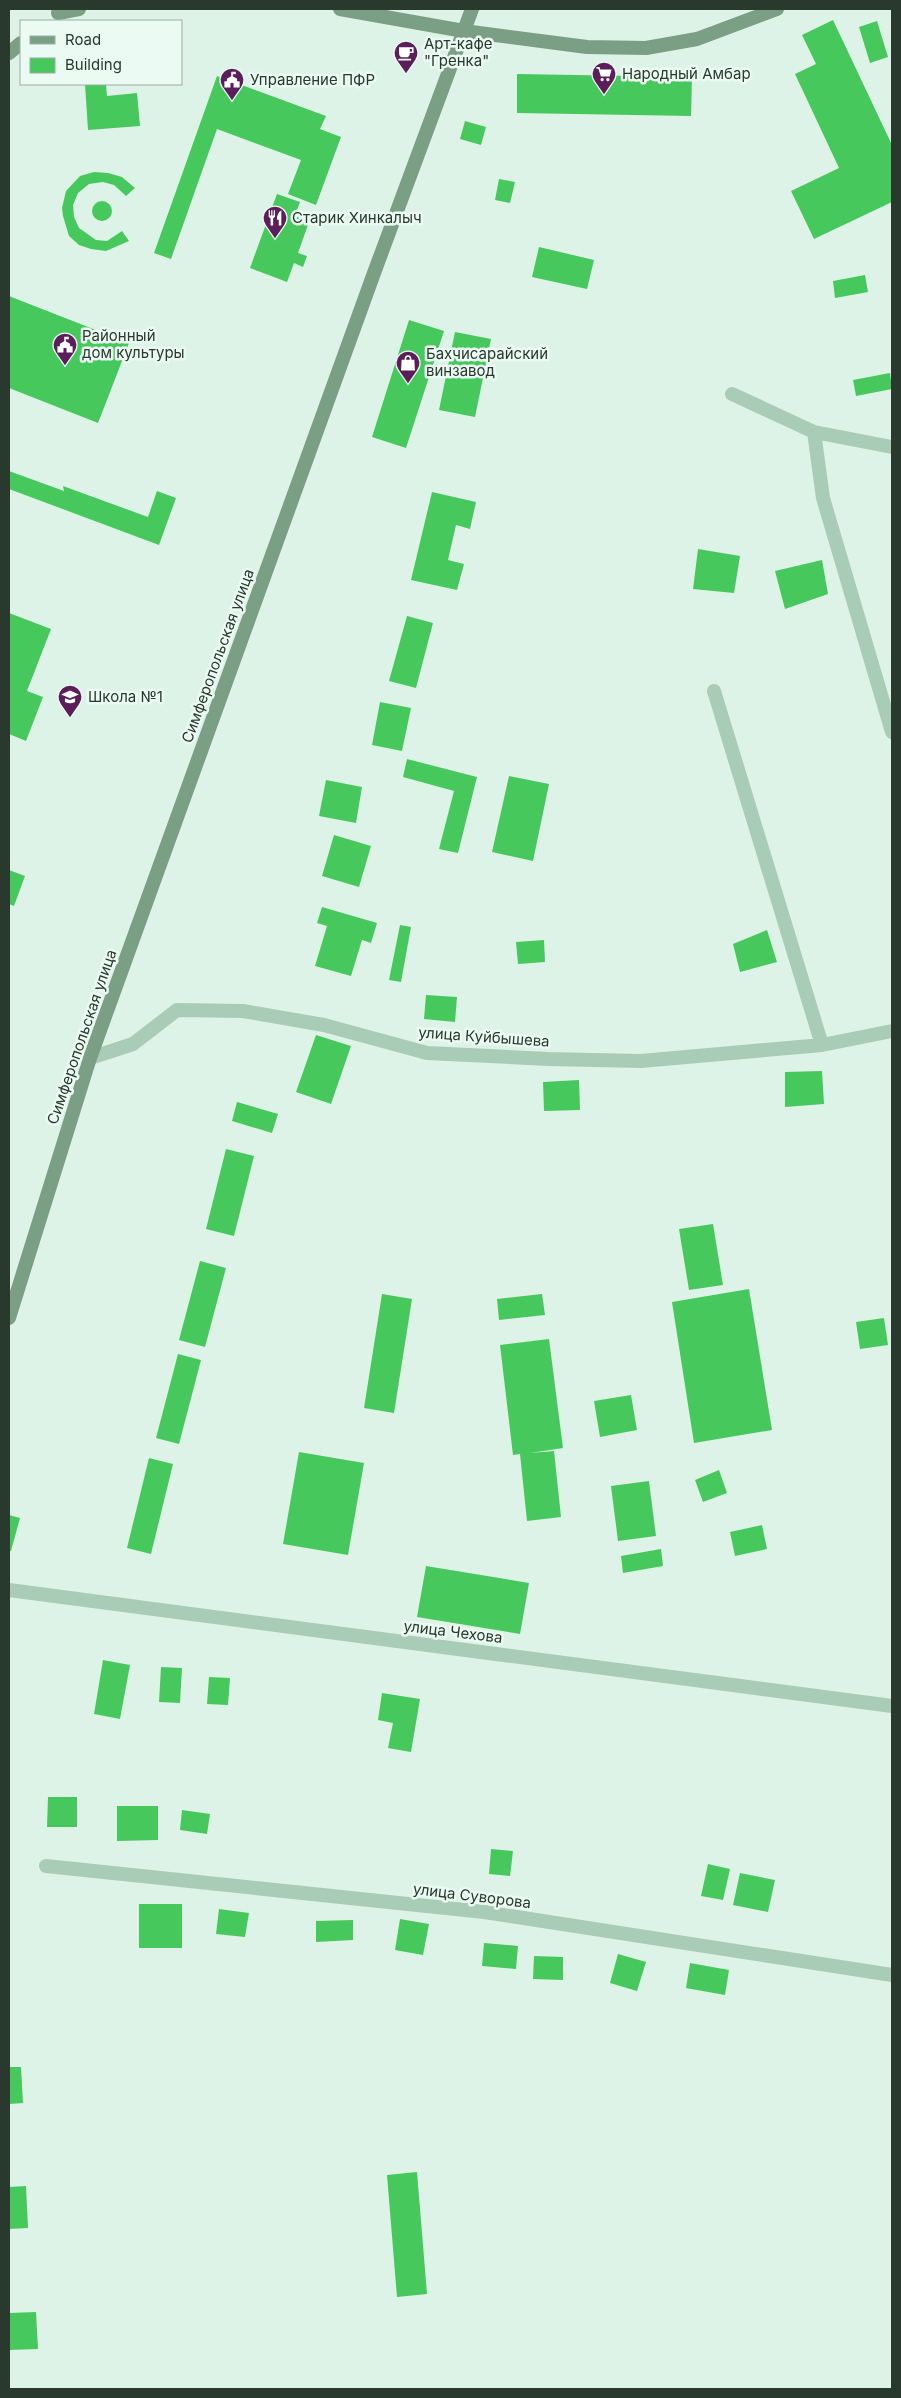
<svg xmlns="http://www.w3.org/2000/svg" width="901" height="2398" font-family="Inter,sans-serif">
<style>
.building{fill:#47c85d}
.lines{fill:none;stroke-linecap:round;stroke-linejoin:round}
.minor{stroke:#a9ccb6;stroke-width:14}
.secondary{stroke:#7a9f85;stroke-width:14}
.labels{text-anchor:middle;stroke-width:5;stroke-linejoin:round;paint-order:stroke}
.poi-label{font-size:15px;fill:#29392d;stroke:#ebfaf2;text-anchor:start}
.street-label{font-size:15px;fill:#29392d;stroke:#ebfaf2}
</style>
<rect width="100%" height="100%" fill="#def3e7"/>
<path class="building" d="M 833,20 L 892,145 L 892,202 L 814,239 L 791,191 L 839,168 L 795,74 L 816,64 L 802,35 Z
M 877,21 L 888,57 L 870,63 L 859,27 Z
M 517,74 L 692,77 L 691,116 L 517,113 Z
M 217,76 L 326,116 L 320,129 L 341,137 L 316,205 L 288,194 L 301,160 L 217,129 L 171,259 L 154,253 Z
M 85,84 L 106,84 L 107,96 L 137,93 L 140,126 L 88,130 Z
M 465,121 L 486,127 L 481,145 L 460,139 Z
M 94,172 L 108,173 L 122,177 L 135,188 L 126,196 L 114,185 L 103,182 L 89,184 L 78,193 L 73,205 L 74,217 L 79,228 L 96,240 L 107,241 L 122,231 L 129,241 L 106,251 L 91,249 L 79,245 L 69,236 L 63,216 L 62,208 L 66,191 L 80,176 Z
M 499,179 L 515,182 L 510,203 L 495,200 Z
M 277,194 L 300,202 L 295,216 L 309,222 L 298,253 L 307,256 L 303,267 L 294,263 L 287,282 L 250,268 Z
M92 211a10 10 0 1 1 20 0a10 10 0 1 1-20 0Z
M 539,247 L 594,260 L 587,289 L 532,277 Z
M 865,275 L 868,292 L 835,298 L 833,281 Z
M 9,296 L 129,343 L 98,423 L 9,388 Z
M 409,320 L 444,331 L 406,448 L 372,437 Z
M 455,332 L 491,339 L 475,417 L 439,410 Z
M 890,373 L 892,389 L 856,396 L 853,380 Z
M 9,471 L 64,491 L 63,486 L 148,517 L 157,491 L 176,498 L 159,545 L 9,489 Z
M 432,492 L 476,502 L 470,529 L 456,525 L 448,560 L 464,564 L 457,590 L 411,580 Z
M 698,549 L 740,556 L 734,593 L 693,589 Z
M 822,560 L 828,594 L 785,609 L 775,571 Z
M 9,613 L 51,629 L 27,691 L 43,697 L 26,741 L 9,734 Z
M 407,616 L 433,623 L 416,688 L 389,681 Z
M 380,702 L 411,708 L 402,751 L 372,745 Z
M 407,759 L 477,777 L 458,853 L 439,849 L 454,791 L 403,777 Z
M 509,776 L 549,784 L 533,861 L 492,852 Z
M 326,780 L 362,787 L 356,823 L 319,816 Z
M 334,835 L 371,846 L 359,887 L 322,876 Z
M 9,870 L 25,876 L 14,906 L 9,904 Z
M 322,907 L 377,923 L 371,943 L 362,940 L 351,976 L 315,966 L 327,926 L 317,923 Z
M 400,925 L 411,927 L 401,982 L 389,980 Z
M 767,930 L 777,962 L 740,972 L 733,944 Z
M 544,940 L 545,962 L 518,964 L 516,942 Z
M 426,995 L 457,997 L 455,1022 L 424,1019 Z
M 316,1035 L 351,1046 L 331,1104 L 296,1092 Z
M 822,1071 L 824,1104 L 785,1107 L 785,1072 Z
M 579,1080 L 580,1110 L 544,1111 L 543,1082 Z
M 237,1102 L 278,1114 L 272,1133 L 232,1121 Z
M 226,1149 L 254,1156 L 234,1236 L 206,1229 Z
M 713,1224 L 723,1285 L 689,1290 L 679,1229 Z
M 200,1261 L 226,1268 L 205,1347 L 179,1340 Z
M 749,1289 L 772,1430 L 694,1443 L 672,1302 Z
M 382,1294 L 412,1299 L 394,1413 L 364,1408 Z
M 542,1294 L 545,1315 L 499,1320 L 497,1299 Z
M 884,1318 L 888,1345 L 860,1349 L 856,1322 Z
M 549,1339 L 563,1448 L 530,1453 L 554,1451 L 561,1517 L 527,1521 L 520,1454 L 513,1455 L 500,1345 Z
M 178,1354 L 201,1360 L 179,1444 L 156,1438 Z
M 631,1395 L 637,1430 L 600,1437 L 594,1401 Z
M 299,1452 L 364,1463 L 348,1555 L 283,1544 Z
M 149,1458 L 173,1464 L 151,1554 L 127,1548 Z
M 719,1470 L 727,1493 L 703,1502 L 695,1480 Z
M 649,1481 L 656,1536 L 618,1541 L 611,1486 Z
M 9,1515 L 20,1518 L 11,1551 L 9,1551 Z
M 762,1525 L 767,1549 L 735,1556 L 730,1532 Z
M 661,1549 L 663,1566 L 623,1573 L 621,1556 Z
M 426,1566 L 529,1583 L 520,1634 L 417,1617 Z
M 103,1660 L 130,1665 L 120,1719 L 94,1714 Z
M 161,1667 L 182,1668 L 180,1703 L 159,1702 Z
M 209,1677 L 230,1678 L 228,1705 L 207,1704 Z
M 382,1693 L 420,1699 L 411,1752 L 388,1748 L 393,1723 L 378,1720 Z
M 48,1797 L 77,1797 L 77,1827 L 47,1827 Z
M 117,1806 L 158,1806 L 158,1840 L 117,1841 Z
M 182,1810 L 210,1814 L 207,1834 L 180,1830 Z
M 491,1849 L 513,1851 L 510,1876 L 489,1874 Z
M 708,1864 L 730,1869 L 723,1900 L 701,1896 Z
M 740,1873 L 775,1880 L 768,1912 L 733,1905 Z
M 139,1904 L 182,1904 L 182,1948 L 139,1948 Z
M 219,1909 L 249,1913 L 245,1937 L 216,1934 Z
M 400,1919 L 429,1924 L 423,1955 L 395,1950 Z
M 353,1920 L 353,1940 L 316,1942 L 316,1921 Z
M 484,1943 L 518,1946 L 516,1969 L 482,1966 Z
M 618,1954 L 646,1962 L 637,1991 L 610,1983 Z
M 534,1956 L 563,1957 L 563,1980 L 533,1979 Z
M 690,1963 L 729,1970 L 725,1995 L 686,1988 Z
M 9,2067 L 21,2067 L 23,2103 L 9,2104 Z
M 417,2172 L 427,2294 L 397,2297 L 387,2175 Z
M 26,2186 L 28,2228 L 9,2229 L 9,2187 Z
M 36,2312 L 38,2349 L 9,2350 L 9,2313 Z"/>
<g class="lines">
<path class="minor" d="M 732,394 L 814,432 L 892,447
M 814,432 L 823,498 L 892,732
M 714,691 L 822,1045
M 90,1058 L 133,1044 L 177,1010 L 243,1011 L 324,1025 L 427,1053 L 548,1059 L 641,1061 L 822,1045 L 892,1031
M 9,1590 L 892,1706
M 46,1866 L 484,1912 L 892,1975"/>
<path class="secondary" d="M 340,9 L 464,31 L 587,47 L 646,48 L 697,39 L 777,9
M 58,13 L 79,9
M 9,53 L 21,43
M 9,1318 L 90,1058 L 374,273 L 472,9"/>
</g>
<defs>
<symbol id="cafe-pin" viewBox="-11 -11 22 30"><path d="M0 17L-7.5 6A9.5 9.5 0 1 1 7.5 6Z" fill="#5b1e5b" stroke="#ebfaf2"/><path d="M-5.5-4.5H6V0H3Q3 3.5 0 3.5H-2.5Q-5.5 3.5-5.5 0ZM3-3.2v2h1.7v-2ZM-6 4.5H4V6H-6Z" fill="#fff"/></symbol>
<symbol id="supermarket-pin" viewBox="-11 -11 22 30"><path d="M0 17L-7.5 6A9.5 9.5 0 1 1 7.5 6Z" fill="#5b1e5b" stroke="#ebfaf2"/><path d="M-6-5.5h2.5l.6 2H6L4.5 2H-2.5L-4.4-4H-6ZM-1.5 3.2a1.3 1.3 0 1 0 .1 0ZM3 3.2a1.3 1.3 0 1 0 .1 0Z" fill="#fff"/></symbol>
<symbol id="civic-pin" viewBox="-11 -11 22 30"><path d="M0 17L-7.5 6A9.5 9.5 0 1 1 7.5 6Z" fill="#5b1e5b" stroke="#ebfaf2"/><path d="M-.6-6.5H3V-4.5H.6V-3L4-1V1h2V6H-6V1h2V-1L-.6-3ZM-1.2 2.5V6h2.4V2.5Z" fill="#fff"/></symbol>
<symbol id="restaurant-pin" viewBox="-11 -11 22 30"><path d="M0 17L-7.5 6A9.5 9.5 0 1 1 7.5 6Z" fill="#5b1e5b" stroke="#ebfaf2"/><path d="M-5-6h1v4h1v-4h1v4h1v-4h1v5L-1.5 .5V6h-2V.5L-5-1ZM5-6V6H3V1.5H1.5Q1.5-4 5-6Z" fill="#fff"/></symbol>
<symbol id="shop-pin" viewBox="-11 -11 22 30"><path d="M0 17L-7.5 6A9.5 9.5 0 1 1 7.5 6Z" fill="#5b1e5b" stroke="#ebfaf2"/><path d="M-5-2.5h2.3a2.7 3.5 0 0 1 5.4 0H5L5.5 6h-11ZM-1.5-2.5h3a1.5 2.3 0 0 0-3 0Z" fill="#fff"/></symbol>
<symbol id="school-pin" viewBox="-11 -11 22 30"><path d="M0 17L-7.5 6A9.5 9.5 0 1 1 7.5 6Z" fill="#5b1e5b" stroke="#ebfaf2"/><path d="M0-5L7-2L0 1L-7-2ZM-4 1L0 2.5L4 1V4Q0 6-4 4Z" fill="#fff"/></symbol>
</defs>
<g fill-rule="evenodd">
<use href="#cafe-pin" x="392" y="39" width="28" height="38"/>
<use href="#supermarket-pin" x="590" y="60" width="28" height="38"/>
<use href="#civic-pin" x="218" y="66" width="28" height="38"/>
<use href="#restaurant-pin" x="261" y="204" width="28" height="38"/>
<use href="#civic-pin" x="51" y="331" width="28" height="38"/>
<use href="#shop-pin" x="394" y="349" width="28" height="38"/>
<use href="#school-pin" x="56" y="683" width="28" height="38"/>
</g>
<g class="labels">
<g class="poi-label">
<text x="424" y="49">Арт-кафе<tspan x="424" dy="17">"Гренка"</tspan></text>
<text x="622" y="79">Народный Амбар</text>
<text x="250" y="85">Управление ПФР</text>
<text x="292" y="223">Старик Хинкалыч</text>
<text x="82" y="341">Районный<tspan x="82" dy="17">дом культуры</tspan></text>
<text x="426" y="359">Бахчисарайский<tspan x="426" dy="17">винзавод</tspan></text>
<text x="88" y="702">Школа №1</text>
</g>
<g class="street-label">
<text transform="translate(218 656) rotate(-70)" y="5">Симферопольская улица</text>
<text transform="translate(82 1037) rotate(-71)" y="5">Симферопольская улица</text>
<text transform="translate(484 1037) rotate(4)" y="5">улица Куйбышева</text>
<text transform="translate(453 1632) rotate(7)" y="5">улица Чехова</text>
<text transform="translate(472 1896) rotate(7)" y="5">улица Суворова</text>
</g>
</g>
<rect width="901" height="2398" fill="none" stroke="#29392d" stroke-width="20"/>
<rect x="20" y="20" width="162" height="65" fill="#ebfaf2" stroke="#9dada3"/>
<rect x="30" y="36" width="25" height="8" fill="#7a9f85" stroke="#9dada3"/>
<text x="65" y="45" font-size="15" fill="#29392d">Road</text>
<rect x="30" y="58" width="25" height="15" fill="#47c85d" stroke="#9dada3"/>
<text x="65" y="70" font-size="15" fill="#29392d">Building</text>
</svg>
